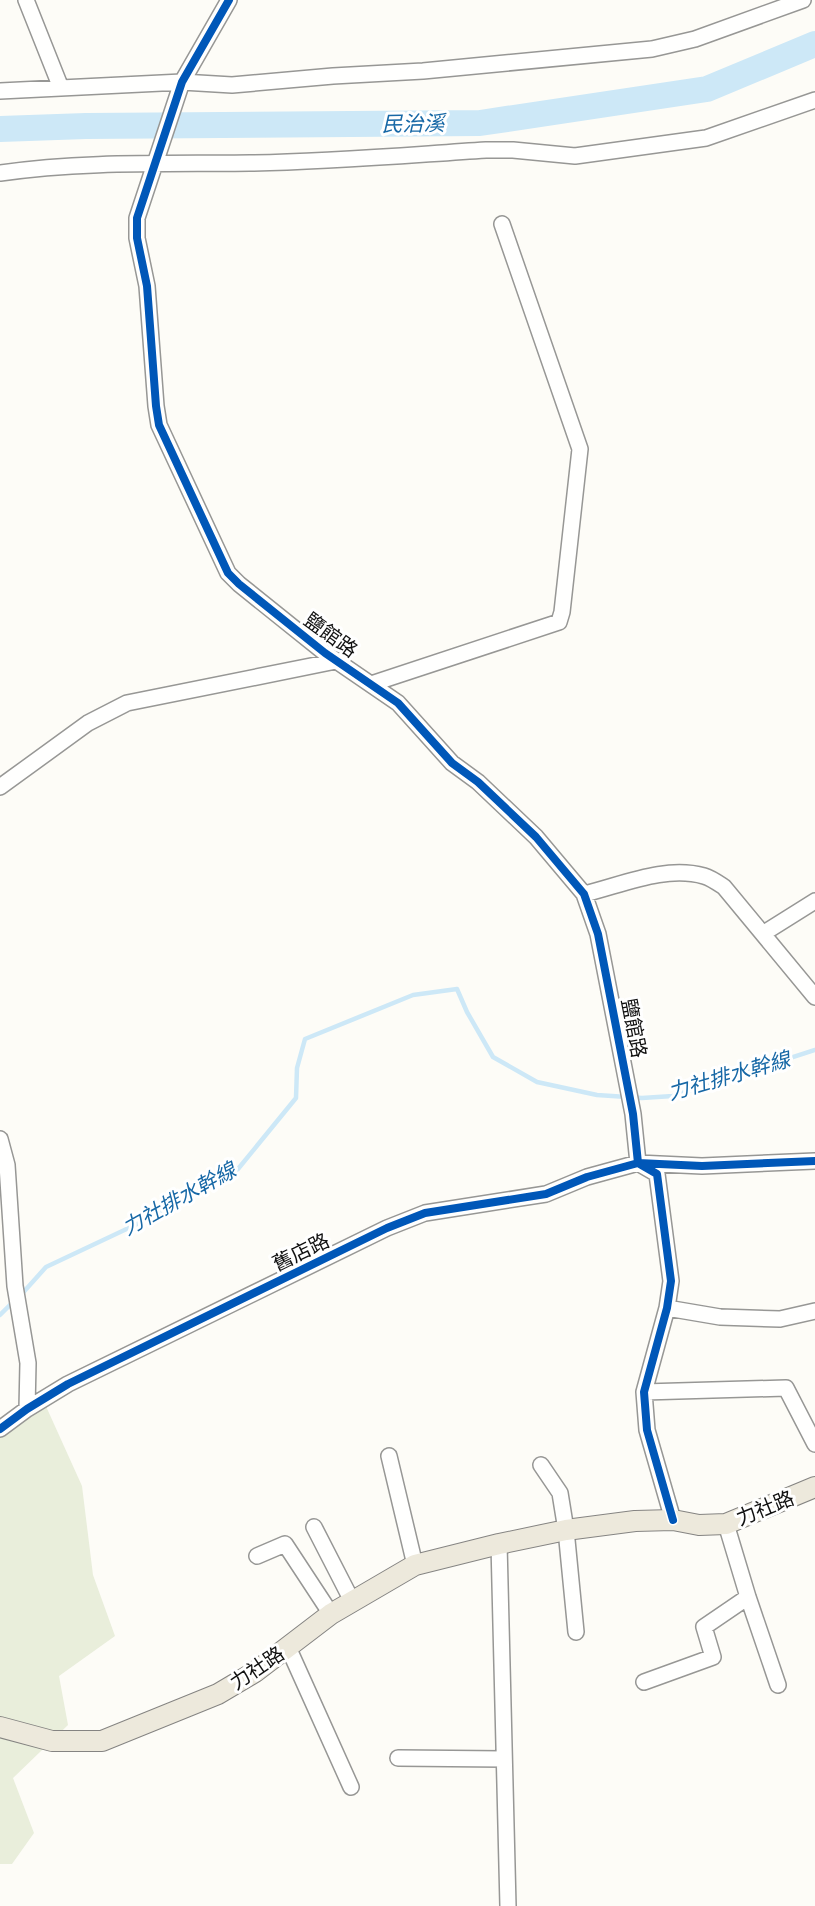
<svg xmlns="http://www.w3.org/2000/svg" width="815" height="1906" font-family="'Zilla Slab','Noto Sans TC',serif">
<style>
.cemetery{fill:#e9eedb}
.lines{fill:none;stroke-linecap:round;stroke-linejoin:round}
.stream{stroke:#cde8f7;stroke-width:4.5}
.river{stroke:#cde8f7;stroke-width:26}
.minor-casing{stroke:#979795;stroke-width:18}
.major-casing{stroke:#858482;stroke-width:22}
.minor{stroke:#fffffe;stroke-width:15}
.major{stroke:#ede9dc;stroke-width:20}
.cycleway-casing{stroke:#fff;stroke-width:11}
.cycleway{stroke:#0057b8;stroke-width:8}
.labels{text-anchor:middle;stroke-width:6;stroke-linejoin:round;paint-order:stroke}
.street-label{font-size:20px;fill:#111;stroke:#fff}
.water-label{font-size:21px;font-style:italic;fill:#1768a6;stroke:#fff}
</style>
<rect width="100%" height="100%" fill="#fdfcf7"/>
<path class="cemetery" d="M 40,1393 L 82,1486 L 93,1575 L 115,1636 L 59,1676 L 68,1725 L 13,1778 L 34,1833 L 12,1864 L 0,1864 L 0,1424 Z"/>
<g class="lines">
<path class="stream" d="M 20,1296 L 46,1267 L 169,1209 L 238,1169 L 296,1098 L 297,1068 L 305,1039 L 413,995 L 457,989 L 467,1012 L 493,1057 L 537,1082 L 597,1095 L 642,1098 L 673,1096 L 815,1050
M 0,1315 L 14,1301"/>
<path class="river" d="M 0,129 L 86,126 L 480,123 L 707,89 L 815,44"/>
<defs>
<path id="minor" d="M 26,0 L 61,88
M 229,0 L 182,82 L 137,218 L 137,238 L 147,286 L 156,406 L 159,425 L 228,573 L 239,584 L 325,653 L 398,703 L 452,763 L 478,782 L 536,837 L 584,894 L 598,934 L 633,1114 L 638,1163 L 657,1174 L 671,1281 L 667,1308 L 644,1392 L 647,1430 L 673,1520
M 0,91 L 182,82 L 232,85 L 333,76 L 423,71 L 652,49 L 695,39 L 803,0
M 0,173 C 83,161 167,164 250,163 C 329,162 408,155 486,150 L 513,150 L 575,156 L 706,138 L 815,100
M 371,684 L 559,622 L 562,612 L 580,449 L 502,224
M 0,787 L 88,723 L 127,703 L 336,661
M 584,894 C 622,885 665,865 704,876 C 711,878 718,883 724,887 L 815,997
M 764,933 L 815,901
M 0,1139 L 7,1165 L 15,1286 L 28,1363 L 27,1409
M 667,1308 L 720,1317 L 780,1319 L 815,1311
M 644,1392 L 786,1388 L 815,1444
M 0,1429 L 27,1409 L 68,1384 L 387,1228 L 425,1213 L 546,1194 L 587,1177 L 638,1163 L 702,1166 L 815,1161
M 389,1456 L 415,1565
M 541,1465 L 560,1493 L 566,1530 L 576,1632
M 726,1524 L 748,1597 L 778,1685
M 314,1527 L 352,1601
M 499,1544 L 508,1906
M 257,1556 L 285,1544 L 331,1614
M 288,1647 L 351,1787
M 644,1682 L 713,1657 L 704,1627 L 748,1597
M 398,1758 L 503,1759"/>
<path id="major" d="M 0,1727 L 52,1741 L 102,1741 L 218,1694 L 255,1672 L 331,1614 L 415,1565 L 499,1544 L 566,1530 L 635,1521 L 673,1520 L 699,1525 L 726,1524 L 815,1487"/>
</defs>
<use href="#minor" class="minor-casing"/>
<use href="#major" class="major-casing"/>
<use href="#minor" class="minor"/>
<use href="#major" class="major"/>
<defs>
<path id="cycleway" d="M 229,0 L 182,82 L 137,218 L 137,238 L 147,286 L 156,406 L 159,425 L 228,573 L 239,584 L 325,653 L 398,703 L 452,763 L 478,782 L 536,837 L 584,894 L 598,934 L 633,1114 L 638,1163 L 657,1174 L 671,1281 L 667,1308 L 644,1392 L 647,1430 L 673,1520
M 0,1429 L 27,1409 L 68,1384 L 387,1228 L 425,1213 L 546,1194 L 587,1177 L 638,1163 L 702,1166 L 815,1161"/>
</defs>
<use href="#cycleway" class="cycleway-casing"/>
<use href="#cycleway" class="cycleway"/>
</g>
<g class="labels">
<g class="street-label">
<text transform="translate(331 635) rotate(36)" y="7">鹽館路</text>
<text transform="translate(634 1028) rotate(79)" y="7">鹽館路</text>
<text transform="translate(301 1252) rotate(-26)" y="7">舊店路</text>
<text transform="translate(765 1508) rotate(-22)" y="7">力社路</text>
<text transform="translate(257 1668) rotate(-34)" y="7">力社路</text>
</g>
<g class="water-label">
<text transform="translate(413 124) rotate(-1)" y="7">民治溪</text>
<text transform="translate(729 1076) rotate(-16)" y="7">力社排水幹線</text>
<text transform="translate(179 1199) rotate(-29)" y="7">力社排水幹線</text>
</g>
</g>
</svg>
